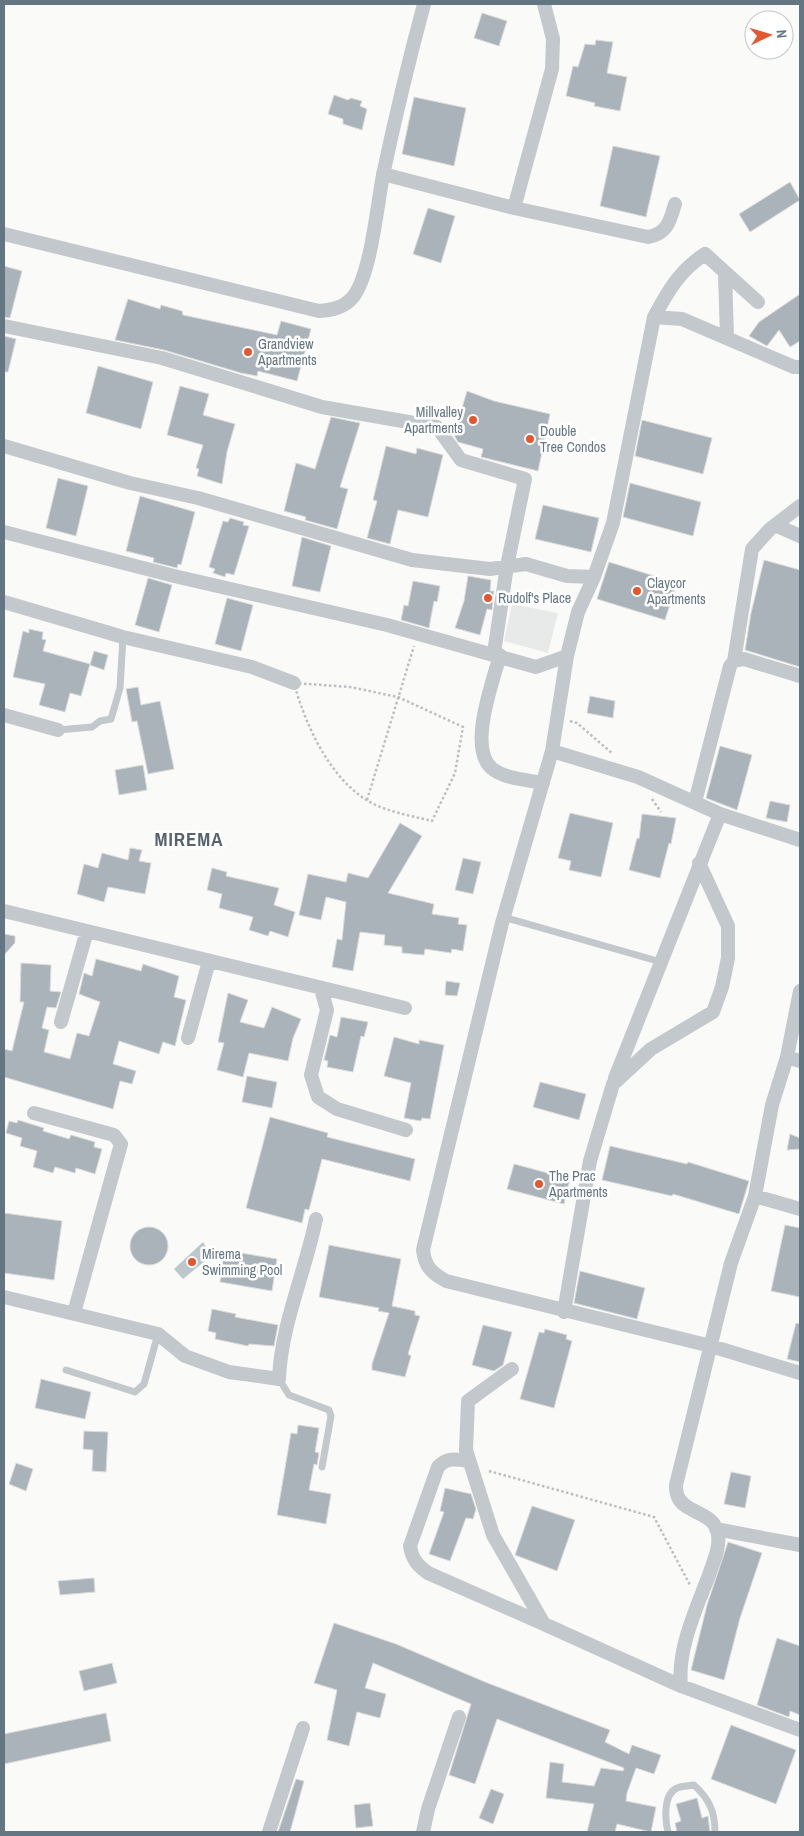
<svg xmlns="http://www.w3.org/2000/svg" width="804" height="1836" font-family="'Archivo Narrow',sans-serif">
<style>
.built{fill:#e8e9e9}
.water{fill:#bbc7cb}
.building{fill:#aab3b9;stroke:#dcdcda}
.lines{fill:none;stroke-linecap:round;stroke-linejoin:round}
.path{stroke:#bbbfc2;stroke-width:2.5;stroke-dasharray:2.5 2.5;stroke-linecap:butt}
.lane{stroke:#c3c8cc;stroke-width:7}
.street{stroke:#c3c8cc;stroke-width:14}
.poi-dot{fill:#e4572e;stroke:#fff;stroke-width:2}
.labels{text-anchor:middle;stroke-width:5;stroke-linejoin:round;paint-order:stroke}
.poi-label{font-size:14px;fill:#657683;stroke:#fff;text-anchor:start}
.district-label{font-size:19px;font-weight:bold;letter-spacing:1px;fill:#57646e;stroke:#fff}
</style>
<rect width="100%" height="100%" fill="#fafaf8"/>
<path class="built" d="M 512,604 L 558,613 L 548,653 L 504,641 Z"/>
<path class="water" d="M 203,1242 L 211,1256 L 183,1279 L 174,1269 Z"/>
<path class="building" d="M 482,13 L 507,21 L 499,46 L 474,38 Z
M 596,40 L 613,42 L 607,73 L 627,77 L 620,111 L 594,106 L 595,103 L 566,96 L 573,66 L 578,67 L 585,44 L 595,45 Z
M 334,95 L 348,100 L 351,98 L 362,101 L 360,106 L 367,109 L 362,130 L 343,124 L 343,119 L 328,114 Z
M 414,97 L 466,108 L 454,166 L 402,154 Z
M 613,146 L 660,156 L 646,217 L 600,206 Z
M 790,182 L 800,200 L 750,232 L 739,214 Z
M 428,208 L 455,216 L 441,263 L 413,254 Z
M 4,266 L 22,271 L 10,318 L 4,317 Z
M 800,294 L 800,341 L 790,347 L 779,330 L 767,346 L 749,336 L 759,322 Z
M 128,299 L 160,309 L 161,305 L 182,311 L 183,315 L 277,335 L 281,321 L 311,329 L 297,381 L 258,371 L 257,376 L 241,373 L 164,350 L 115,340 Z
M 4,336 L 16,339 L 8,372 L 4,372 Z
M 98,366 L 153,382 L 141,429 L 86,413 Z
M 180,386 L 209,394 L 203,415 L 235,424 L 227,452 L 222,484 L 197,476 L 199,469 L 196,468 L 203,445 L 167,435 Z
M 467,391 L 494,401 L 550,414 L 538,471 L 481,457 L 483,449 L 458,442 L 454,435 Z
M 331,417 L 360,423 L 340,487 L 348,489 L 337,529 L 305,520 L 306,517 L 284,511 L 296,463 L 315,469 Z
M 642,420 L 712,438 L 703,474 L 635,456 Z
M 386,446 L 416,454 L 417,448 L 443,455 L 428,517 L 398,510 L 390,544 L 367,538 L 377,501 L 373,500 Z
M 58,478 L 88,486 L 76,536 L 46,528 Z
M 630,483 L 701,502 L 693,536 L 623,517 Z
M 140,496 L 195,512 L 181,565 L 178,564 L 177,568 L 153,562 L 154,558 L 126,551 Z
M 543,505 L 599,518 L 591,552 L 535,539 Z
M 230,518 L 244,522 L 243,525 L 249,526 L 234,575 L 226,573 L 225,577 L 213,573 L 215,569 L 209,567 L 223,521 L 228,522 Z
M 302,537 L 331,546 L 320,592 L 292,586 Z
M 764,560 L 800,570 L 800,667 L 745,650 L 751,613 Z
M 609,562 L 677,583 L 665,620 L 597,599 Z
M 468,576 L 491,580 L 490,591 L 494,591 L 492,610 L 487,609 L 480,635 L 455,628 L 464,601 Z
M 148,578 L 172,585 L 159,632 L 135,625 Z
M 413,581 L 440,586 L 437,602 L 434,601 L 429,628 L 401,620 L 404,605 L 408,606 Z
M 227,598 L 253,605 L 241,651 L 215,644 Z
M 29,629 L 43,632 L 42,639 L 46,640 L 43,651 L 90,664 L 81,696 L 70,693 L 65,712 L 39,705 L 45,684 L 13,677 L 23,631 L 29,633 Z
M 94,651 L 108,655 L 104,670 L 90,665 Z
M 138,687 L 141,705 L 160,701 L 174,769 L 148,774 L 137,721 L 132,722 L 126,689 Z
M 590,696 L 615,701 L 613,718 L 587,713 Z
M 720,746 L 752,755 L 737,810 L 706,798 Z
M 143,765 L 147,790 L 119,795 L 115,770 Z
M 770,801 L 790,805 L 787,822 L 766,818 Z
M 570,813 L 613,823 L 601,877 L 569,870 L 571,861 L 558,858 Z
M 642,814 L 676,818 L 671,844 L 669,843 L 660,878 L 629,870 L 637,838 L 639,839 Z
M 400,823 L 422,836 L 388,893 L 434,904 L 432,914 L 459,918 L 458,924 L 467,925 L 463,951 L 452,949 L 451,953 L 425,949 L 424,955 L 402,953 L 402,947 L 384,945 L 385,935 L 360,932 L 353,971 L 332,967 L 337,939 L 342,940 L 346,902 L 326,897 L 321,920 L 299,915 L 308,874 L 346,882 L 348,873 L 368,878 Z
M 130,848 L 142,850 L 139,861 L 151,863 L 145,894 L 108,887 L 104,902 L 77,894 L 84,864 L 98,868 L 102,853 L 128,860 Z
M 463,858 L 481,862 L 473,894 L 455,890 Z
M 212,868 L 227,872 L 226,876 L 279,888 L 274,905 L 295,912 L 288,937 L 270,931 L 268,936 L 249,930 L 253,917 L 219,908 L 222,894 L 207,890 Z
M 4,934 L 15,936 L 15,943 L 4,955 Z
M 96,959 L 141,971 L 143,964 L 179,976 L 174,997 L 186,1000 L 175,1046 L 163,1042 L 159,1054 L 119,1041 L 113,1064 L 136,1071 L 132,1084 L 120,1081 L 113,1109 L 4,1077 L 4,1049 L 12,1051 L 24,1002 L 20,1002 L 21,963 L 51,965 L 50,991 L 61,992 L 56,1008 L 47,1007 L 42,1028 L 49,1030 L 44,1052 L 70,1059 L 77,1033 L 89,1036 L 100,1002 L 79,994 L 84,973 L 92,976 Z
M 446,981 L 460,983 L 457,996 L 445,995 Z
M 228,993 L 248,1000 L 240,1022 L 264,1028 L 272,1007 L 301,1019 L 293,1038 L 288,1061 L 249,1053 L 243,1077 L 217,1070 L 224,1043 L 218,1042 Z
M 341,1017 L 368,1022 L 364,1037 L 361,1036 L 353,1072 L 327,1067 L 328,1061 L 324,1060 L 330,1035 L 337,1037 Z
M 394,1037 L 419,1044 L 419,1040 L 444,1045 L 430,1119 L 422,1118 L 421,1121 L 404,1118 L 411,1083 L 384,1076 Z
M 247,1076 L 277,1082 L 272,1108 L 242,1102 Z
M 540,1082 L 586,1094 L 579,1120 L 533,1107 Z
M 270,1117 L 328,1133 L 327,1137 L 415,1159 L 410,1181 L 322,1159 L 309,1210 L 305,1209 L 302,1223 L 246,1208 Z
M 18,1120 L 44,1128 L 43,1131 L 69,1139 L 71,1135 L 95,1142 L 94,1147 L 102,1149 L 95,1174 L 76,1168 L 75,1173 L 55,1167 L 53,1173 L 33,1167 L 37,1151 L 20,1146 L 22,1138 L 6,1133 L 9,1121 L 17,1123 Z
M 790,1134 L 800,1138 L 800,1149 L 787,1150 Z
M 610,1146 L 687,1164 L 688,1162 L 749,1181 L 739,1214 L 673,1194 L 672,1196 L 602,1180 Z
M 514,1164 L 570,1179 L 564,1204 L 507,1189 Z
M 4,1213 L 62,1221 L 54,1280 L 4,1273 Z
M 785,1225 L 800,1228 L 800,1297 L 771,1291 Z
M130 1246a19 19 0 1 1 38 0a19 19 0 1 1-38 0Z
M 329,1245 L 401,1259 L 392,1306 L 415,1311 L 415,1315 L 420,1316 L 408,1354 L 411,1356 L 405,1377 L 372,1370 L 372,1364 L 389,1313 L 378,1311 L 379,1308 L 319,1297 Z
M 229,1251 L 277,1259 L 272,1291 L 220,1282 L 223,1259 L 228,1259 Z
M 580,1271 L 645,1288 L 637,1319 L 574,1303 Z
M 212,1309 L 236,1314 L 235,1317 L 278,1325 L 274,1346 L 249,1344 L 248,1346 L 215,1339 L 216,1333 L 208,1331 Z
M 796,1323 L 800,1324 L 800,1362 L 787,1359 Z
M 483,1325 L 512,1332 L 503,1365 L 494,1371 L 472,1365 Z
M 545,1329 L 567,1335 L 566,1339 L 572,1341 L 554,1408 L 520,1399 L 539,1332 L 544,1333 Z
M 41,1379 L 91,1392 L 85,1419 L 35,1408 Z
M 298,1425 L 319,1428 L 315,1452 L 319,1453 L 317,1465 L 314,1464 L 309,1490 L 331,1494 L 326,1524 L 277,1515 L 291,1433 L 297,1434 Z
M 84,1431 L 108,1432 L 106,1472 L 92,1471 L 93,1450 L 83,1449 Z
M 16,1463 L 33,1469 L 26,1491 L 9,1484 Z
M 731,1472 L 751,1476 L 745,1508 L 724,1504 Z
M 445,1488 L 471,1494 L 476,1509 L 473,1519 L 466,1518 L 450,1561 L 429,1554 L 444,1512 L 440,1511 Z
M 532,1506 L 575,1520 L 557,1571 L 515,1555 Z
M 728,1542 L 762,1553 L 740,1618 L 724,1680 L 691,1670 L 707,1605 Z
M 94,1578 L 95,1592 L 60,1595 L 58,1581 Z
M 334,1623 L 396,1644 L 485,1682 L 610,1730 L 605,1742 L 629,1754 L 632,1745 L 661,1755 L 654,1774 L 636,1768 L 627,1793 L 626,1801 L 656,1807 L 651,1832 L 617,1824 L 615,1832 L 587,1832 L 594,1804 L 546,1798 L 550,1762 L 564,1764 L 562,1782 L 594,1786 L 601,1768 L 623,1771 L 624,1768 L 497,1719 L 475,1784 L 449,1775 L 471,1704 L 373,1663 L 365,1688 L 386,1694 L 380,1718 L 357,1712 L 349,1746 L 327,1740 L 337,1690 L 314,1683 Z
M 777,1638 L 800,1646 L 800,1715 L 790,1711 L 789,1717 L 757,1705 Z
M 112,1663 L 117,1683 L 84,1691 L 79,1671 Z
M 106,1713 L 111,1741 L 4,1764 L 4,1734 Z
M 731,1725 L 796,1750 L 776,1804 L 711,1779 Z
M 296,1779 L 304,1781 L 290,1832 L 278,1832 Z
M 491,1789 L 504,1794 L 493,1824 L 479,1818 Z
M 697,1798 L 702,1818 L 708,1816 L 710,1832 L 677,1832 L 675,1823 L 681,1821 L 676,1804 Z
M 370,1803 L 373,1826 L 356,1828 L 354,1805 Z"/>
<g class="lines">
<path class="path" d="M 294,683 L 350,687 L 398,697 L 463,727 L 455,773 L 432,821 C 416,817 399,814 383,808 C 335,791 306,728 294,683 Z
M 570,721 L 577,723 L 613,754
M 652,799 L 661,812
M 367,800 L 414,646
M 489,1471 L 654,1517 L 690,1585"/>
<path class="lane" d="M 58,730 L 92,727 L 100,721 L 111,719 L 120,688 L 123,637
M 503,917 L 661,962
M 66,1370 L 135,1392 L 144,1384 L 158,1334
M 279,1379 L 289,1395 L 329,1410 L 331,1416 L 322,1467
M 668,1832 C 665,1820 663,1794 677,1788 C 682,1786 689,1786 694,1785 C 709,1799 715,1811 715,1832"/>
<path class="street" d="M 383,174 L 514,208 L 648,237 C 667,234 670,221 675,204
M 514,208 L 552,69 L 553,39 L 544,4
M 4,234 L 319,311 C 331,310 344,308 353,297 C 371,274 377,206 383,175 C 395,118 409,60 424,4
M 725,274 L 727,337
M 654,317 C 668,291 680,270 705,254 L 758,302
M 4,326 L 162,358 L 322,407 L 437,427 L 461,460 L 525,479 L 507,566 L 494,653
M 800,367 L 794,367 L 682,319 L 654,317 L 613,523 L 594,577 L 578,612 L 567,656 L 552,751 L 502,923 L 423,1250 C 425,1267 432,1273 446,1281 L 711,1346 L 800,1373
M 4,446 L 130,483 L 198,498 L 412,560 L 490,569 L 526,564 L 567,576 L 594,577
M 775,525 L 800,536
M 4,532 L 174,576 L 387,625 L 536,667 L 567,656
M 4,602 L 123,637 L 252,667 L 294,683
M 500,655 C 493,682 466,751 494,770 C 507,779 528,780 543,783
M 734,661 L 752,549 L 770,529 L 800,506
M 4,715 L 58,730
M 552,751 L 638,777 L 720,814 L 800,840
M 695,802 L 730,666 L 734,661 L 744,659 L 800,676
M 4,911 L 405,1008
M 321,989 L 327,1010 L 311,1075 L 318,1097 L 337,1109 L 406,1130
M 800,991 L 787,1057 L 772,1105 L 755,1196 L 731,1263 L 676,1485 C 676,1489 676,1493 678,1497 C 685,1514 716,1512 718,1535 C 720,1549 713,1562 709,1575 C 696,1610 677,1649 681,1686 L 800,1730
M 61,1022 L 87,931
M 188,1038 L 209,961
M 787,1057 L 800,1061
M 615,1078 L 720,814
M 34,1113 L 114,1135 L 121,1144 L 74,1313
M 755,1196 L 800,1209
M 4,1297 L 158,1334 L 185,1356 L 229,1372 L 279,1379 C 281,1325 305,1273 316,1219
M 564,1312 L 590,1161 L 613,1084 L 651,1049 L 713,1012 L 722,987 L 728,958 L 728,926 L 699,863
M 512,1369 L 468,1401 L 466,1450 L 493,1535 L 544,1624 L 681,1686
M 469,1461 C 456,1459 447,1457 438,1467 L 410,1546 C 412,1559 417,1565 428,1573 L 544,1624
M 716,1529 L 800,1545
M 269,1832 L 303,1728
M 423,1832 L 428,1809 L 459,1717"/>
</g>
<g class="poi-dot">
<circle cx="248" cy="352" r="5"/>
<circle cx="473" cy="420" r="5"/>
<circle cx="530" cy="439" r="5"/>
<circle cx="637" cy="591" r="5"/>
<circle cx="488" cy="598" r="5"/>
<circle cx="539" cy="1184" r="5"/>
<circle cx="192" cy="1262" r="5"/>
</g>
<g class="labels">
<g class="poi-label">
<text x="258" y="349">Grandview<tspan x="258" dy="16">Apartments</tspan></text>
<text x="463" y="417" text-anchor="end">Millvalley<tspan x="463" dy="16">Apartments</tspan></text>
<text x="540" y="436">Double<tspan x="540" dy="16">Tree Condos</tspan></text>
<text x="647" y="588">Claycor<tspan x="647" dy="16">Apartments</tspan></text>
<text x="498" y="603">Rudolf's Place</text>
<text x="549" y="1181">The Prac<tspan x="549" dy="16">Apartments</tspan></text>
<text x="202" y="1259">Mirema<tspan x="202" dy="16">Swimming Pool</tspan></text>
</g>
<g class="district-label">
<text x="189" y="846">MIREMA</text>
</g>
</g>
<rect width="804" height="1836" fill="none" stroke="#657683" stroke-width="10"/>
<g transform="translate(769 35) rotate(85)"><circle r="24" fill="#ffffff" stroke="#c1c8cd"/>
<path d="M0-4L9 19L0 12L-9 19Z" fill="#e4572e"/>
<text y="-8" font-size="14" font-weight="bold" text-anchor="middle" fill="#657683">N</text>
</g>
</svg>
